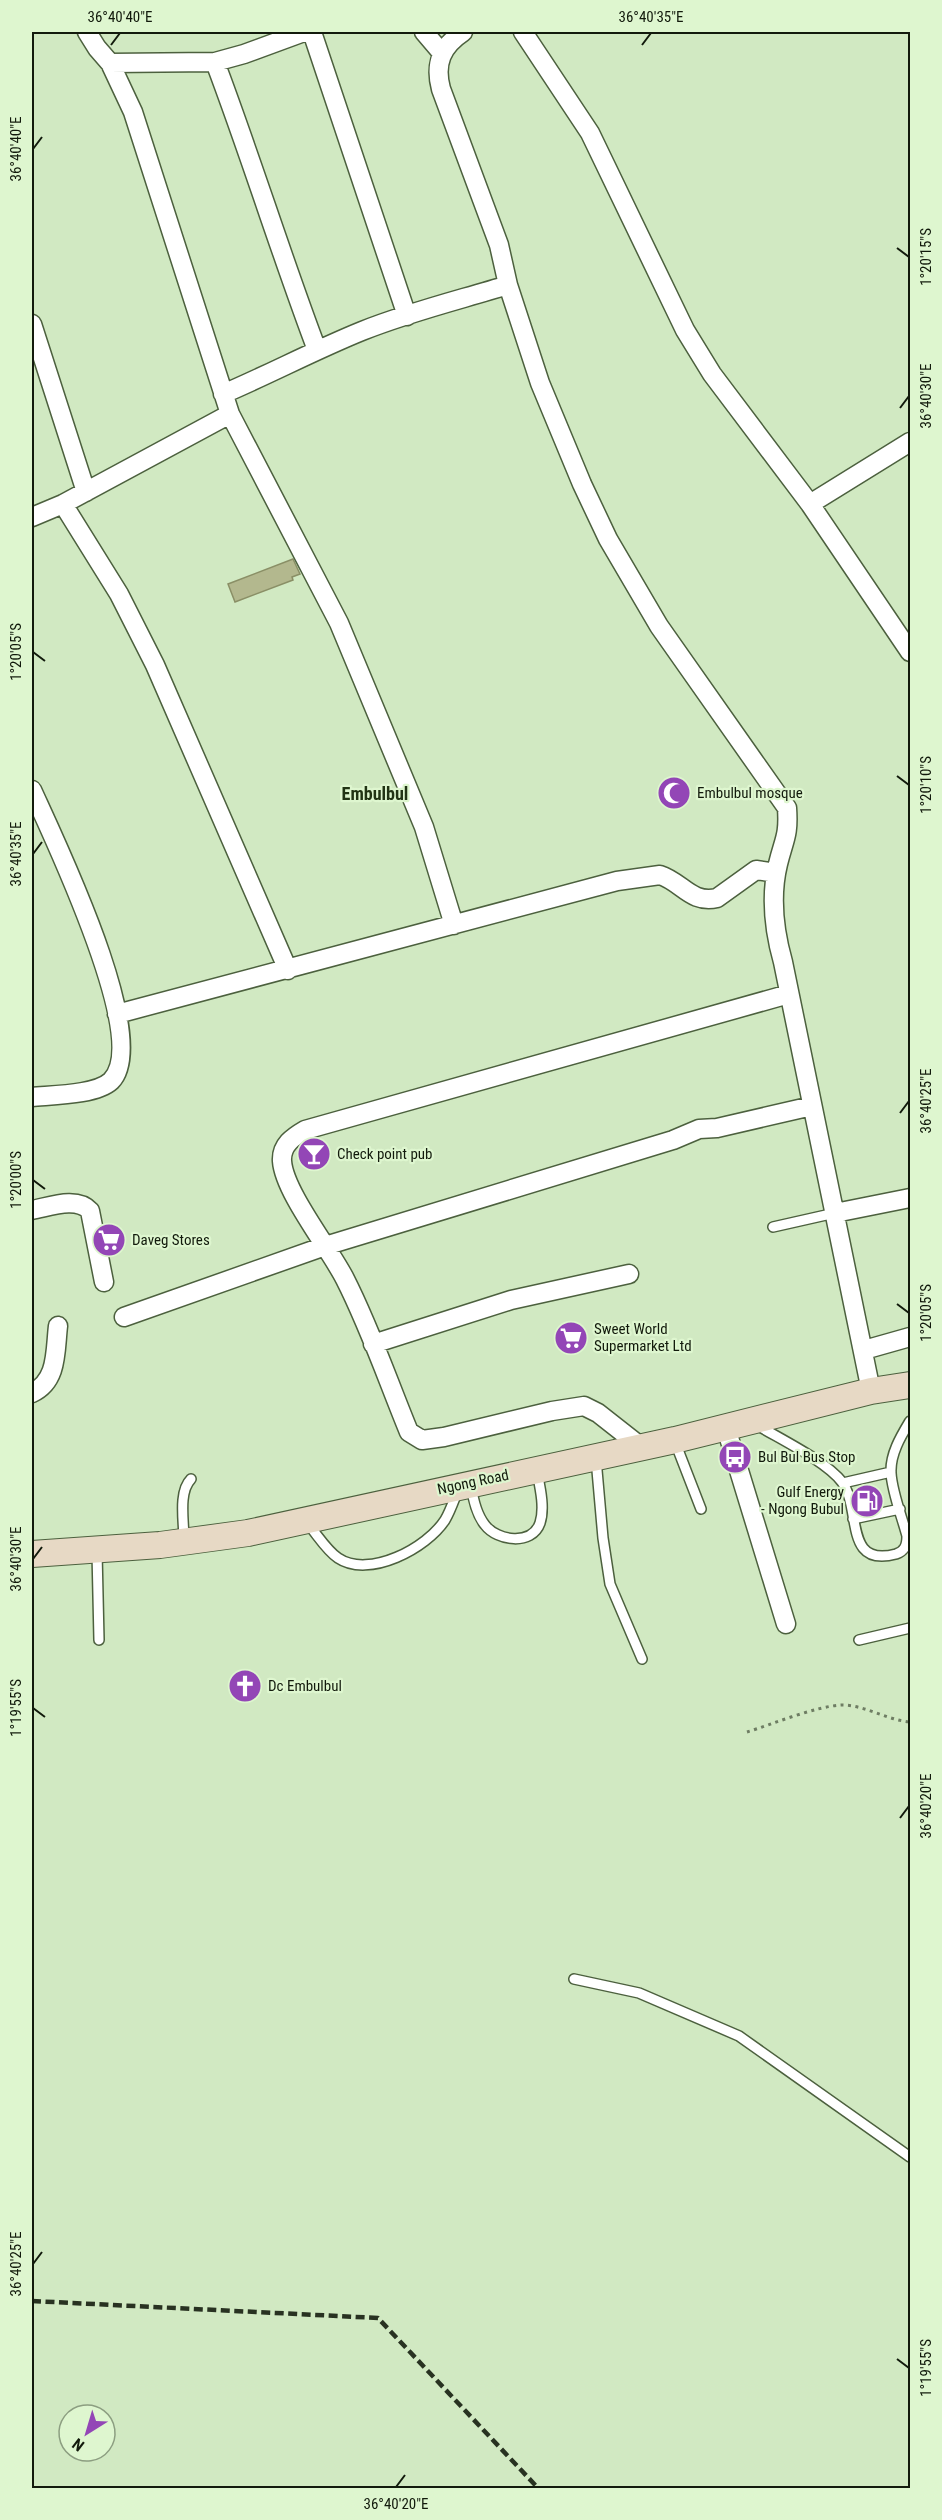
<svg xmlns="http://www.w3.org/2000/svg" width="942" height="2520" font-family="'Roboto Condensed',sans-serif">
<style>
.building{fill:#b3b88e;stroke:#8a8f66;stroke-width:1.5}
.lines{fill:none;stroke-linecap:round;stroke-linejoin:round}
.lane-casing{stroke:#4c603e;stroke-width:12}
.street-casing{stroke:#4c603e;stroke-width:21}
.secondary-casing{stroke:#4c603e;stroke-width:28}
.path{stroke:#6e7d63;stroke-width:3;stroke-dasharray:3 4.5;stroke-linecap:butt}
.lane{stroke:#fff;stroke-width:9}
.street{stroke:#fff;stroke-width:18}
.secondary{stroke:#e7d9c5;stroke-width:26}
.rail{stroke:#283221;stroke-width:4.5;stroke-dasharray:9 4.5;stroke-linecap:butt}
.ticks{fill:none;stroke:#121a0c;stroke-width:2}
.labels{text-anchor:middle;stroke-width:4.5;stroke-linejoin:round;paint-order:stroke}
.poi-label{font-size:15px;fill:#121a0c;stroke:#def6cf;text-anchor:start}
.street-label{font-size:15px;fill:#121a0c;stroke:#def6cf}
.quarter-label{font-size:18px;font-weight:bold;fill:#213414;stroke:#def6cf}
.neatline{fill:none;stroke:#121a0c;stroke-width:2}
.ticks-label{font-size:15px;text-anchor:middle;fill:#121a0c}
</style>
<rect width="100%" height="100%" fill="#d1e9c2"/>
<path class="building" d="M 293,559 L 300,574 L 292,577 L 293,580 L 235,602 L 228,584 Z"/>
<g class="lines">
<defs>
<path id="lane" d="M 773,1227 L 835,1213
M 757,1425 C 780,1439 826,1461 842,1482 C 862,1509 843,1568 896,1554 C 905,1551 907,1545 907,1536 C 902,1517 892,1492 891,1473 C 890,1454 901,1436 910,1421
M 675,1442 L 701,1509
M 596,1459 L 603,1538 L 610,1584 L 642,1659
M 843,1483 L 891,1472
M 471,1485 C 473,1499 476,1514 485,1525 C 497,1541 532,1546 540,1523 C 545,1508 540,1487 537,1472
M 853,1519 L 900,1509
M 307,1523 C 317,1534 326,1550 338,1558 C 369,1579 427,1548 445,1520 C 450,1512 454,1500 458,1490
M 184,1540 C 184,1522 178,1492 191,1479
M 97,1552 L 99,1640
M 859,1640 L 910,1628
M 574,1979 L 639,1993 L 739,2036 L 910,2157"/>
<path id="street" d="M 87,32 L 97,48 L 110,63 L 133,112 L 230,414 L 339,623 L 424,827 L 454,925
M 312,32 L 407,316
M 424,32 L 441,52
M 463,32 C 442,46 434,63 441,89 L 499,245 L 508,285 L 540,383 L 582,484 L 608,539 L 659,626 L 787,808 C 789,836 784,839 778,864 C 770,897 774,930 783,962 L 871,1391
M 523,32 L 590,133 L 685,330 L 712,374 L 810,504 L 910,652
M 215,62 C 251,157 281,255 317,350
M 110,63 L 215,62 L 244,54 L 304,32
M 32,324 L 86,492
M 223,394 C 270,374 315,350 362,331 C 409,312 459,300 508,285
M 63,504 L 119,594 L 155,665 L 288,970
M 810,504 L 910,442
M 32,517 L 63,504 L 230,414
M 32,790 C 54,839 152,1040 111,1081 C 96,1095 52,1095 32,1097
M 117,1014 L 617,881 L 660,875 C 682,882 691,904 717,898 L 756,870 L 776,873
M 32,1210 C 49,1207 77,1196 90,1211 L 104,1282
M 835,1213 L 910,1198
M 124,1317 L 325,1246 L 673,1140 L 699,1129 L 717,1128 L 812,1106
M 373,1344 L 511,1300 L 629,1274
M 864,1350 L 910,1337
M 32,1393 C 58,1381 55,1351 58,1326
M 726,1428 L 786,1624
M 640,1446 L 598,1413 L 584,1406 L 552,1411 L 444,1437 L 422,1440 L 409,1432 C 388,1381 370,1328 345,1279 C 330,1249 284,1192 282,1161 C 281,1145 293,1137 305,1130 L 789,994"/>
<path id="secondary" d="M 32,1554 L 160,1545 L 248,1533 L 675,1440 L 871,1391 L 910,1385"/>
</defs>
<use href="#lane" class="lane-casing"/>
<use href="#street" class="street-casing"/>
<use href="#secondary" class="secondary-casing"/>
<path class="path" d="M 747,1732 C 773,1724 816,1706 842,1705 C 865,1705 887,1720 910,1722"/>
<use href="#lane" class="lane"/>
<use href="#street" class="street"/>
<use href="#secondary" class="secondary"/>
<path class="rail" d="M 32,2301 L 378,2318 L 538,2488"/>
</g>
<path class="ticks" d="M 111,45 L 120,33M 642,45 L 651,33M 33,149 L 42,137M 897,248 L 909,257M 900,408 L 909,396M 33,652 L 45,661M 897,776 L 909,785M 33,854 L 42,842M 900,1113 L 909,1101M 33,1180 L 45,1189M 897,1304 L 909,1313M 33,1559 L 42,1547M 33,1708 L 45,1717M 900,1818 L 909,1806M 33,2264 L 42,2252M 897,2359 L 909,2368M 396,2487 L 405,2475"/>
<defs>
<symbol id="mosque-disc" viewBox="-11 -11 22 22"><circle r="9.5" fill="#9346b6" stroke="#def6cf"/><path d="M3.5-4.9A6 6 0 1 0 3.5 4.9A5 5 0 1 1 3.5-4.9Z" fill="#fff"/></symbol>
<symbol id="bar-disc" viewBox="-11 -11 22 22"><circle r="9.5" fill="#9346b6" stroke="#def6cf"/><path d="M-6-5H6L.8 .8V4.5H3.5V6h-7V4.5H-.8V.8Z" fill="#fff"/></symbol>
<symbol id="supermarket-disc" viewBox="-11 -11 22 22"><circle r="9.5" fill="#9346b6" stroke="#def6cf"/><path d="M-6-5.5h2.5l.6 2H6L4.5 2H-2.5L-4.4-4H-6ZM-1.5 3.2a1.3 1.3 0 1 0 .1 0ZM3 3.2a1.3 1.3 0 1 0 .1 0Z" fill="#fff"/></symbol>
<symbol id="bus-disc" viewBox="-11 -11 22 22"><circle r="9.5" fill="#9346b6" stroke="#def6cf"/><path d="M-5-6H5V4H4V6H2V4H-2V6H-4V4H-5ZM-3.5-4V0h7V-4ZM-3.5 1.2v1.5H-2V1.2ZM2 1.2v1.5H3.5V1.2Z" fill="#fff"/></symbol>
<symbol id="fuel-disc" viewBox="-11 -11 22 22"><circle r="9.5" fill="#9346b6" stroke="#def6cf"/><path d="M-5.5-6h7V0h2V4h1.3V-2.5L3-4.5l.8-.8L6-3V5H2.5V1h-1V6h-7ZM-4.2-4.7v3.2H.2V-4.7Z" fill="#fff"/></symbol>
<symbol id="church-disc" viewBox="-11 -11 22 22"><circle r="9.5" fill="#9346b6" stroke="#def6cf"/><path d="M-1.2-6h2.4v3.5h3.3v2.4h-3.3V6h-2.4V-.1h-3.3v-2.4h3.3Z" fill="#fff"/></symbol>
</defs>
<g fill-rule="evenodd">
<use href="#mosque-disc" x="655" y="774" width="38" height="38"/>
<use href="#bar-disc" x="295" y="1135" width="38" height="38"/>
<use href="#supermarket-disc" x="90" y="1221" width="38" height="38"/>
<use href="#supermarket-disc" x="552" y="1319" width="38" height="38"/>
<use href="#bus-disc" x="716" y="1438" width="38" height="38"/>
<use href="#fuel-disc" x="848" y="1482" width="38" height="38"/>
<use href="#church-disc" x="226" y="1667" width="38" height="38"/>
</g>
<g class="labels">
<g class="poi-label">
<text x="697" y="798">Embulbul mosque</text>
<text x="337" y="1159">Check point pub</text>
<text x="132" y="1245">Daveg Stores</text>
<text x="594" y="1334">Sweet World<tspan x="594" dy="17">Supermarket Ltd</tspan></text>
<text x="758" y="1462">Bul Bul Bus Stop</text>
<text x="844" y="1497" text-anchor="end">Gulf Energy<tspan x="844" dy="17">- Ngong Bubul</tspan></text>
<text x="268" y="1691">Dc Embulbul</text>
</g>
<g class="street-label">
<text transform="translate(473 1482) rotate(-12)" y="5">Ngong Road</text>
</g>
<g class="quarter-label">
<text x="375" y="800">Embulbul</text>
</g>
</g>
<rect width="942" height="2520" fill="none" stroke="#def6cf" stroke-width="66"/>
<g transform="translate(87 2433) rotate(217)"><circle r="28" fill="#def6cf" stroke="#8c9e81" stroke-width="1.5"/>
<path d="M0-4.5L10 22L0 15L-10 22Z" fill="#9346b6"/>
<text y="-9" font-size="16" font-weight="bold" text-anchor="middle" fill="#121a0c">N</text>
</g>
<rect x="33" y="33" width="876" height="2454" class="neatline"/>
<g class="ticks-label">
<text x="120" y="22">36°40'40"E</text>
<text x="651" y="22">36°40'35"E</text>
<text transform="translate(16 149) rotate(-90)" y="5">36°40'40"E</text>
<text transform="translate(926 257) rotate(-90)" y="5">1°20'15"S</text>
<text transform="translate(926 396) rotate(-90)" y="5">36°40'30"E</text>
<text transform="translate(16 652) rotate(-90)" y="5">1°20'05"S</text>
<text transform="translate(926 785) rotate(-90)" y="5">1°20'10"S</text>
<text transform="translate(16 854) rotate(-90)" y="5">36°40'35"E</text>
<text transform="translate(926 1101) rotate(-90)" y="5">36°40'25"E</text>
<text transform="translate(16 1180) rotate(-90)" y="5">1°20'00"S</text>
<text transform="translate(926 1313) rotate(-90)" y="5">1°20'05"S</text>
<text transform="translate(16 1559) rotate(-90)" y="5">36°40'30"E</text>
<text transform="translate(16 1708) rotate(-90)" y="5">1°19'55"S</text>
<text transform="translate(926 1806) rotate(-90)" y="5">36°40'20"E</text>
<text transform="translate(16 2264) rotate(-90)" y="5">36°40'25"E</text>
<text transform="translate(926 2368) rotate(-90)" y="5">1°19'55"S</text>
<text x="396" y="2509">36°40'20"E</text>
</g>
</svg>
